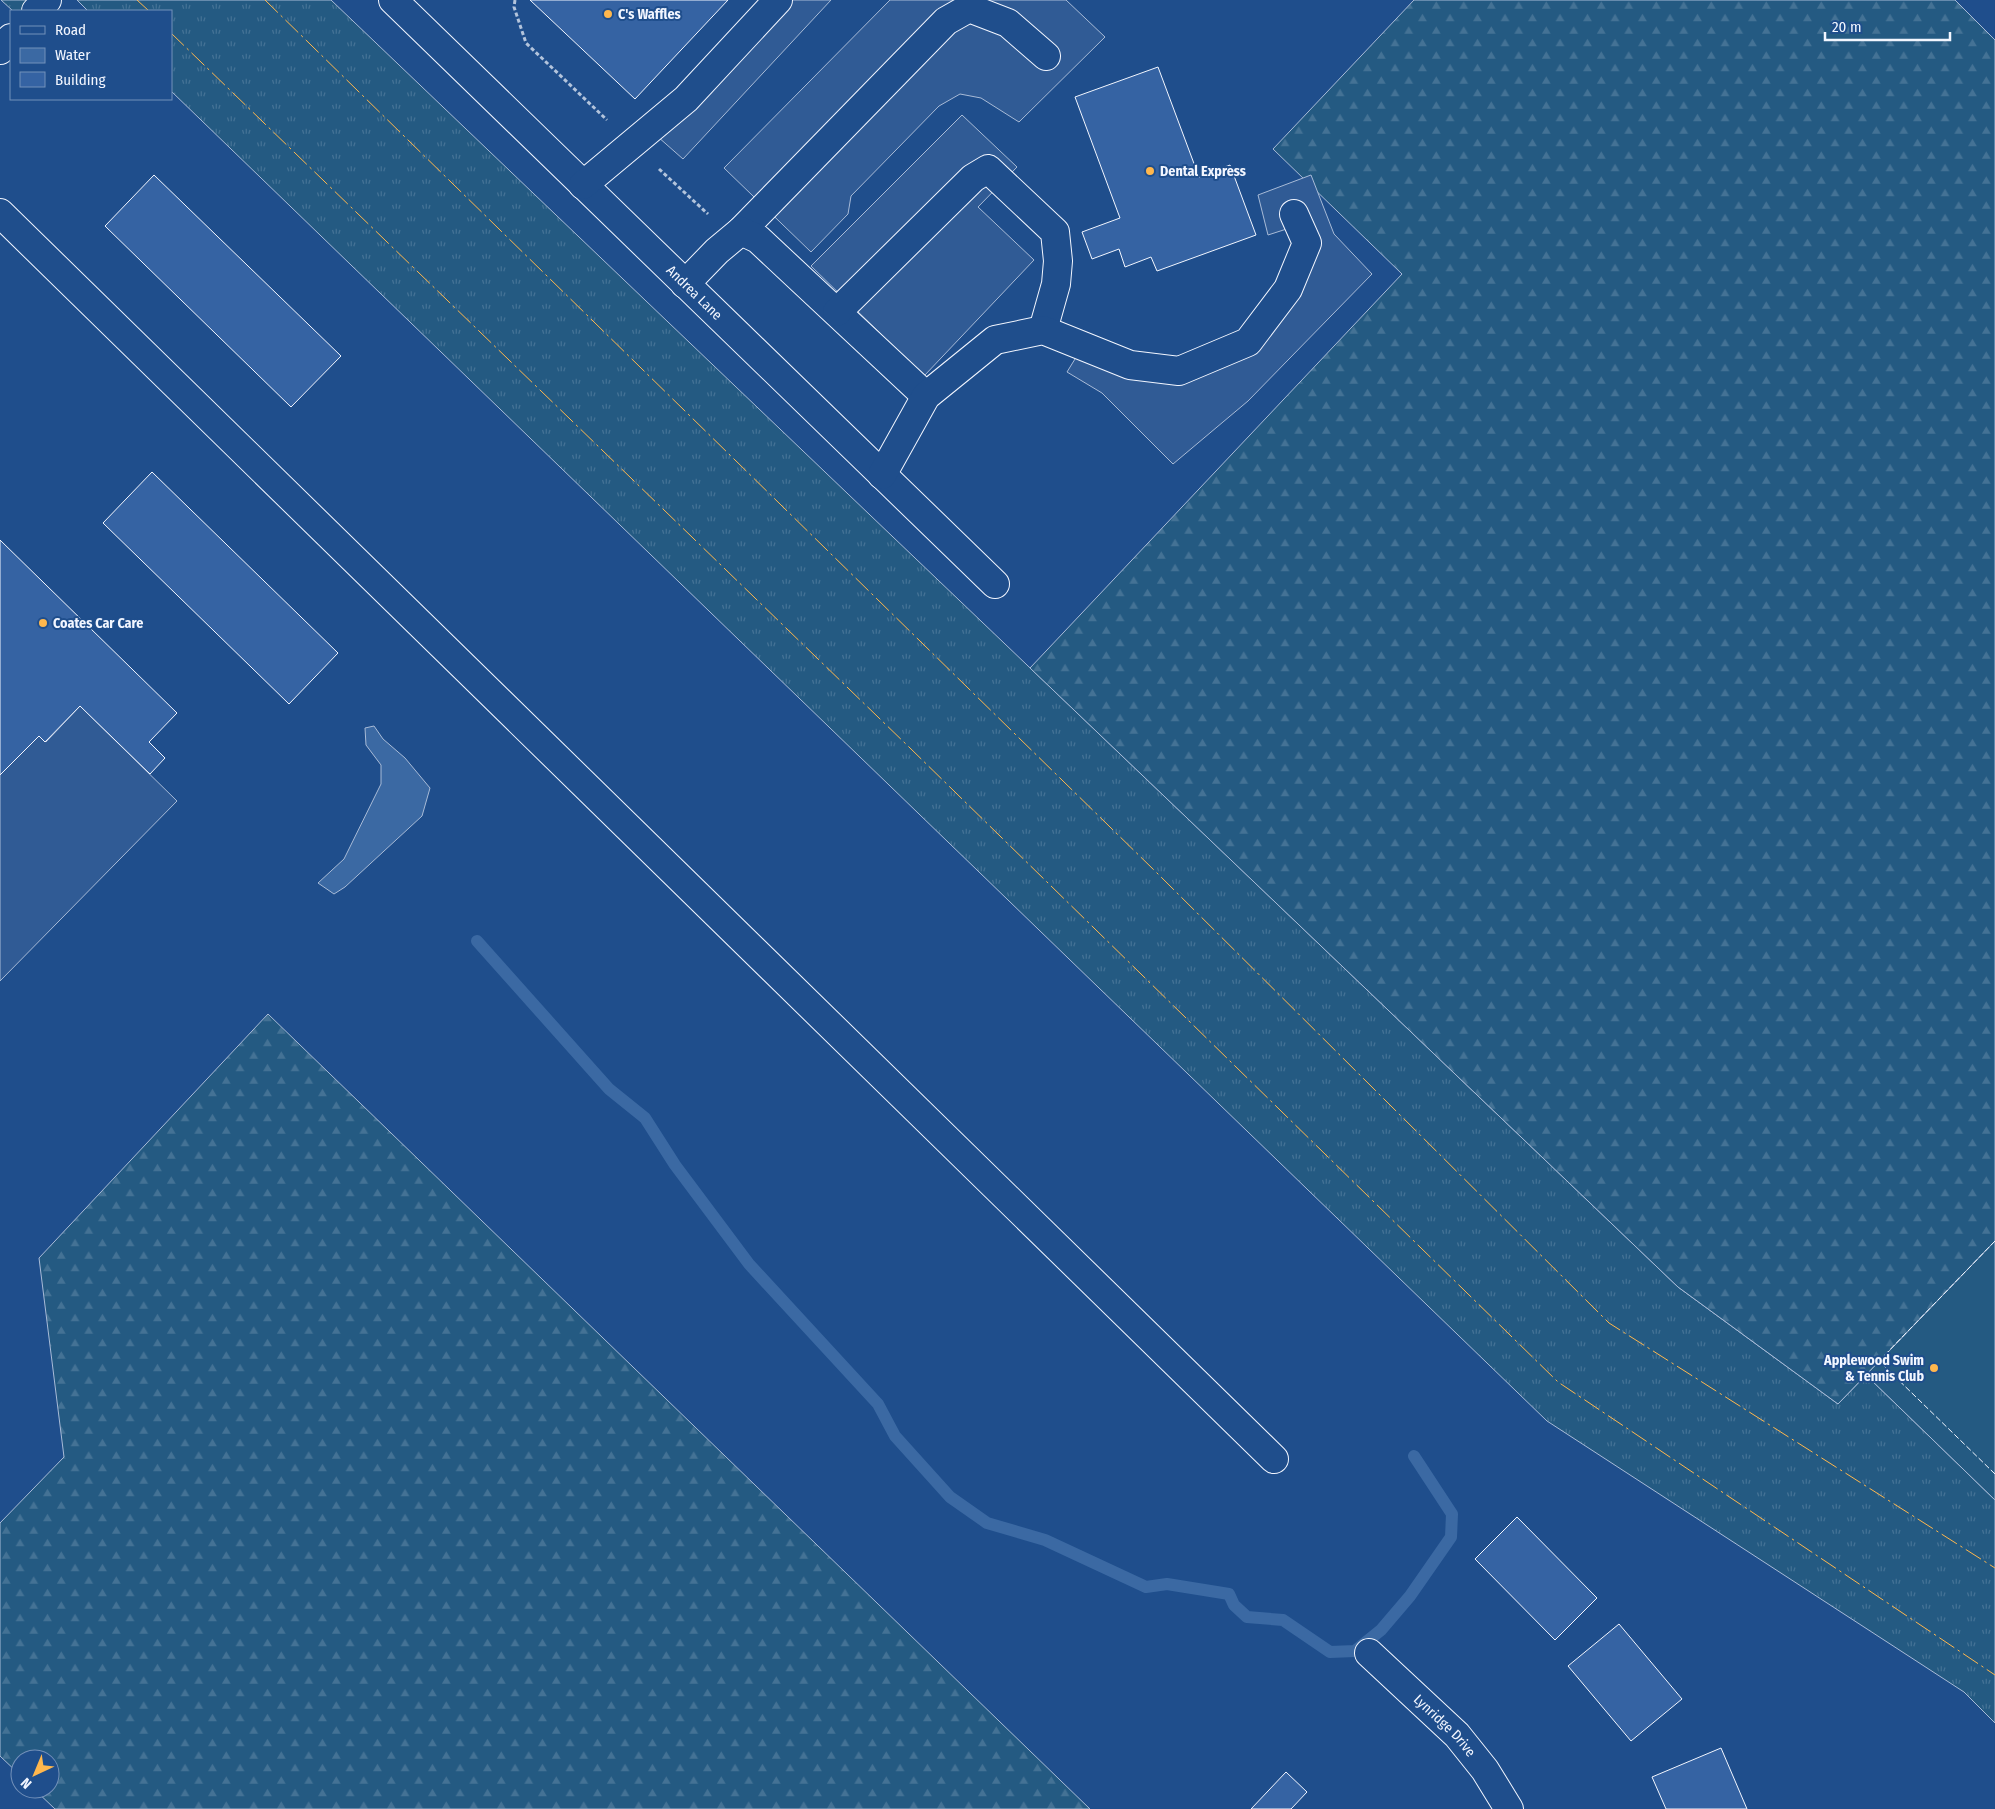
<svg xmlns="http://www.w3.org/2000/svg" width="1995" height="1809" font-family="'Fira Sans Condensed',sans-serif">
<style>
.grass{fill:url(#grass-tufts);stroke:#a8bbd7}
.forest{fill:url(#forest-firs);stroke:#a8bbd7}
.pitch{fill:#245a82;stroke:#a8bbd7}
.parking{fill:#305b95;stroke:#a8bbd7}
.water{fill:#3b69a3;stroke:#a8bbd7}
.lines{fill:none;stroke-linecap:round;stroke-linejoin:round}
.stream{stroke:#3b69a3;stroke-width:12}
.building{fill:#3563a3;stroke:#f2f6ff}
.minor-casing{stroke:#f2f6ff;stroke-width:30}
.major-casing{stroke:#f2f6ff;stroke-width:30}
.path{stroke:#b3c4dc;stroke-width:3;stroke-dasharray:4 2.5;stroke-linecap:butt}
.minor{stroke:#1f4e8c;stroke-width:28}
.major{stroke:#1f4e8c;stroke-width:28}
.fence{stroke:#f2f6ff;stroke-width:1;stroke-dasharray:6 2.5;stroke-linecap:butt}
.power{stroke:#ffb74d;stroke-width:1;stroke-dasharray:18 4 2.5 4;stroke-linecap:butt}
.poi-dot{fill:#ffb74d;stroke:#1f4e8c;stroke-width:2}
.labels{text-anchor:middle;stroke-width:4;stroke-linejoin:round;paint-order:stroke}
.poi-label{font-size:14px;font-weight:bold;fill:#f2f6ff;stroke:#1f4e8c;text-anchor:start}
.street-label{font-size:14px;fill:#f2f6ff;stroke:#1f4e8c}
</style>
<defs>
<pattern id="grass-tufts" width="24" height="20" patternUnits="userSpaceOnUse" patternTransform="scale(1.25)"><rect width="24" height="20" fill="#245a82"/><path d="M3 7l-1-3M5 7V3M7 7l1-3M15 17l-1-3M17 17v-4M19 17l1-3" fill="none" stroke="#447295"/></pattern>
<pattern id="forest-firs" width="22" height="20" patternUnits="userSpaceOnUse" patternTransform="scale(1.25)"><rect width="22" height="20" fill="#245a82"/><path d="M5 1l3.5 6h-7zM16 11l3.5 6h-7z" fill="#447295"/></pattern>
</defs>
<rect width="100%" height="100%" fill="#1f4e8c"/>
<path class="grass" d="M 1,0 L 47,0 L 36,11 L 13,11 Z
M 77,0 L 331,0 L 1678,1287 L 1838,1404 L 1866,1375 L 1995,1500 L 1995,1723 L 1964,1692 L 1547,1421 L 171,91 L 171,11 L 88,11 Z"/>
<path class="forest" d="M 1414,0 L 1955,0 L 1995,40 L 1995,1241 L 1838,1404 L 1678,1287 L 1030,668 L 1402,274 L 1273,149 Z
M 268,1014 L 1090,1809 L 55,1809 L 34,1789 L 50,1789 L 50,1759 L 20,1759 L 20,1775 L 0,1756 L 0,1523 L 64,1457 L 39,1258 Z"/>
<path class="pitch" d="M 1995,1241 L 1995,1500 L 1866,1375 Z"/>
<path class="parking" d="M 777,0 L 831,0 L 683,159 L 649,129 Z
M 890,0 L 1066,0 L 1105,37 L 1019,122 L 981,98 L 960,94 L 939,106 L 851,196 L 848,214 L 811,252 L 724,168 Z
M 962,115 L 1017,167 L 978,207 L 1034,260 L 924,376 L 811,266 Z
M 1311,175 L 1334,234 L 1372,274 L 1248,401 L 1173,464 L 1102,393 L 1067,372 L 1083,346 L 1179,371 L 1248,342 L 1288,289 L 1299,225 L 1268,235 L 1258,195 Z
M 80,706 L 177,801 L 0,981 L 0,775 L 39,736 L 46,742 Z"/>
<path class="water" d="M 374,726 L 383,739 L 405,758 L 430,788 L 422,816 L 345,887 L 334,894 L 318,883 L 344,859 L 381,784 L 381,765 L 366,745 L 365,728 Z"/>
<g class="lines">
<path class="stream" d="M 477,941 L 609,1089 L 645,1118 L 675,1165 L 749,1264 L 878,1404 L 895,1436 L 950,1497 L 987,1523 L 1045,1540 L 1146,1587 L 1167,1584 L 1229,1594 L 1234,1605 L 1247,1617 L 1283,1620 L 1330,1652 L 1355,1651 L 1381,1630 L 1410,1596 L 1451,1537 L 1452,1514 L 1414,1456"/>
</g>
<path class="building" d="M 530,0 L 728,0 L 635,99 Z
M 1158,67 L 1199,177 L 1230,165 L 1256,235 L 1157,271 L 1151,257 L 1125,267 L 1119,249 L 1092,259 L 1082,232 L 1120,218 L 1075,97 Z
M 154,175 L 341,356 L 291,407 L 105,226 Z
M 152,472 L 338,653 L 289,704 L 103,523 Z
M 0,540 L 177,713 L 149,742 L 165,758 L 150,774 L 80,706 L 45,742 L 39,736 L 0,775 Z
M 1517,1517 L 1597,1598 L 1555,1640 L 1475,1559 Z
M 1619,1624 L 1682,1699 L 1631,1741 L 1568,1666 Z
M 1721,1748 L 1747,1809 L 1666,1809 L 1652,1777 Z
M 1286,1772 L 1307,1792 L 1291,1809 L 1251,1809 Z"/>
<g class="lines">
<defs>
<g id="minor">
<path id="s1" d="M 393,0 L 995,584"/>
<path d="M 583,185 L 686,99 L 778,0"/>
<path d="M 0,213 L 1274,1459"/>
<path d="M 741,231 L 946,21 L 969,8 L 1008,23 L 1046,56"/>
<path d="M 685,284 L 717,251 L 741,231 L 758,239 L 926,396"/>
<path d="M 837,312 L 973,178 L 988,169 L 1055,232 L 1058,261 L 1056,284 L 1043,330"/>
<path d="M 882,475 L 926,396 L 995,340 L 1043,330 L 1130,365 L 1179,371 L 1248,342 L 1288,289 L 1307,243 L 1294,214"/>
<path id="s2" d="M 1369,1653 L 1457,1735 L 1485,1770 L 1509,1809"/>
</g>
<path id="major" d="M 36,11 L 47,0
M 0,50 L 11,38"/>
</defs>
<use href="#minor" class="minor-casing"/>
<use href="#major" class="major-casing"/>
<path class="path" d="M 515,0 L 514,7 L 526,43 L 607,120
M 659,169 L 708,214"/>
<use href="#minor" class="minor"/>
<use href="#major" class="major"/>
<path class="fence" d="M 1995,1241 L 1879,1361 L 1995,1474"/>
<path class="power" d="M 137,0 L 149,11
M 265,0 L 1156,872 L 1609,1323 L 1995,1568
M 171,33 L 909,747 L 1558,1382 L 1995,1675"/>
</g>
<g class="poi-dot">
<circle cx="608" cy="14" r="5"/>
<circle cx="1150" cy="171" r="5"/>
<circle cx="43" cy="623" r="5"/>
<circle cx="1934" cy="1368" r="5"/>
</g>
<g class="labels">
<g class="poi-label">
<text x="618" y="19">C's Waffles</text>
<text x="1160" y="176">Dental Express</text>
<text x="53" y="628">Coates Car Care</text>
<text x="1924" y="1365" text-anchor="end">Applewood Swim<tspan x="1924" dy="16">&amp; Tennis Club</tspan></text>
</g>
<g class="street-label">
<text dy="5" stroke="none"><textPath href="#s1" startOffset="420">Andrea Lane</textPath></text>
<text dy="5" stroke="none"><textPath href="#s2" startOffset="105">Lynridge Drive</textPath></text>
</g>
</g>
<rect x="10" y="10" width="162" height="90" fill="#1f4e8c" stroke="#7391ba"/>
<rect x="20" y="26" width="25" height="8" fill="#1f4e8c" stroke="#7391ba"/>
<text x="55" y="35" font-size="15" fill="#f2f6ff">Road</text>
<rect x="20" y="48" width="25" height="15" fill="#3b69a3" stroke="#7391ba"/>
<text x="55" y="60" font-size="15" fill="#f2f6ff">Water</text>
<rect x="20" y="72" width="25" height="15" fill="#3563a3" stroke="#7391ba"/>
<text x="55" y="85" font-size="15" fill="#f2f6ff">Building</text>
<g transform="translate(35 1774) rotate(224)"><circle r="24" fill="#1f4e8c" stroke="#7391ba"/>
<path d="M0-4L9 19L0 12L-9 19Z" fill="#ffb74d"/>
<text y="-8" font-size="14" font-weight="bold" text-anchor="middle" fill="#f2f6ff">N</text>
</g>
<path d="M1825 32v8h125v-8" fill="none" stroke="#f2f6ff" stroke-width="2.5"/>
<text x="1832" y="32" font-size="15" fill="#f2f6ff" stroke="#1f4e8c" stroke-width="4" paint-order="stroke">20 m</text>
</svg>
